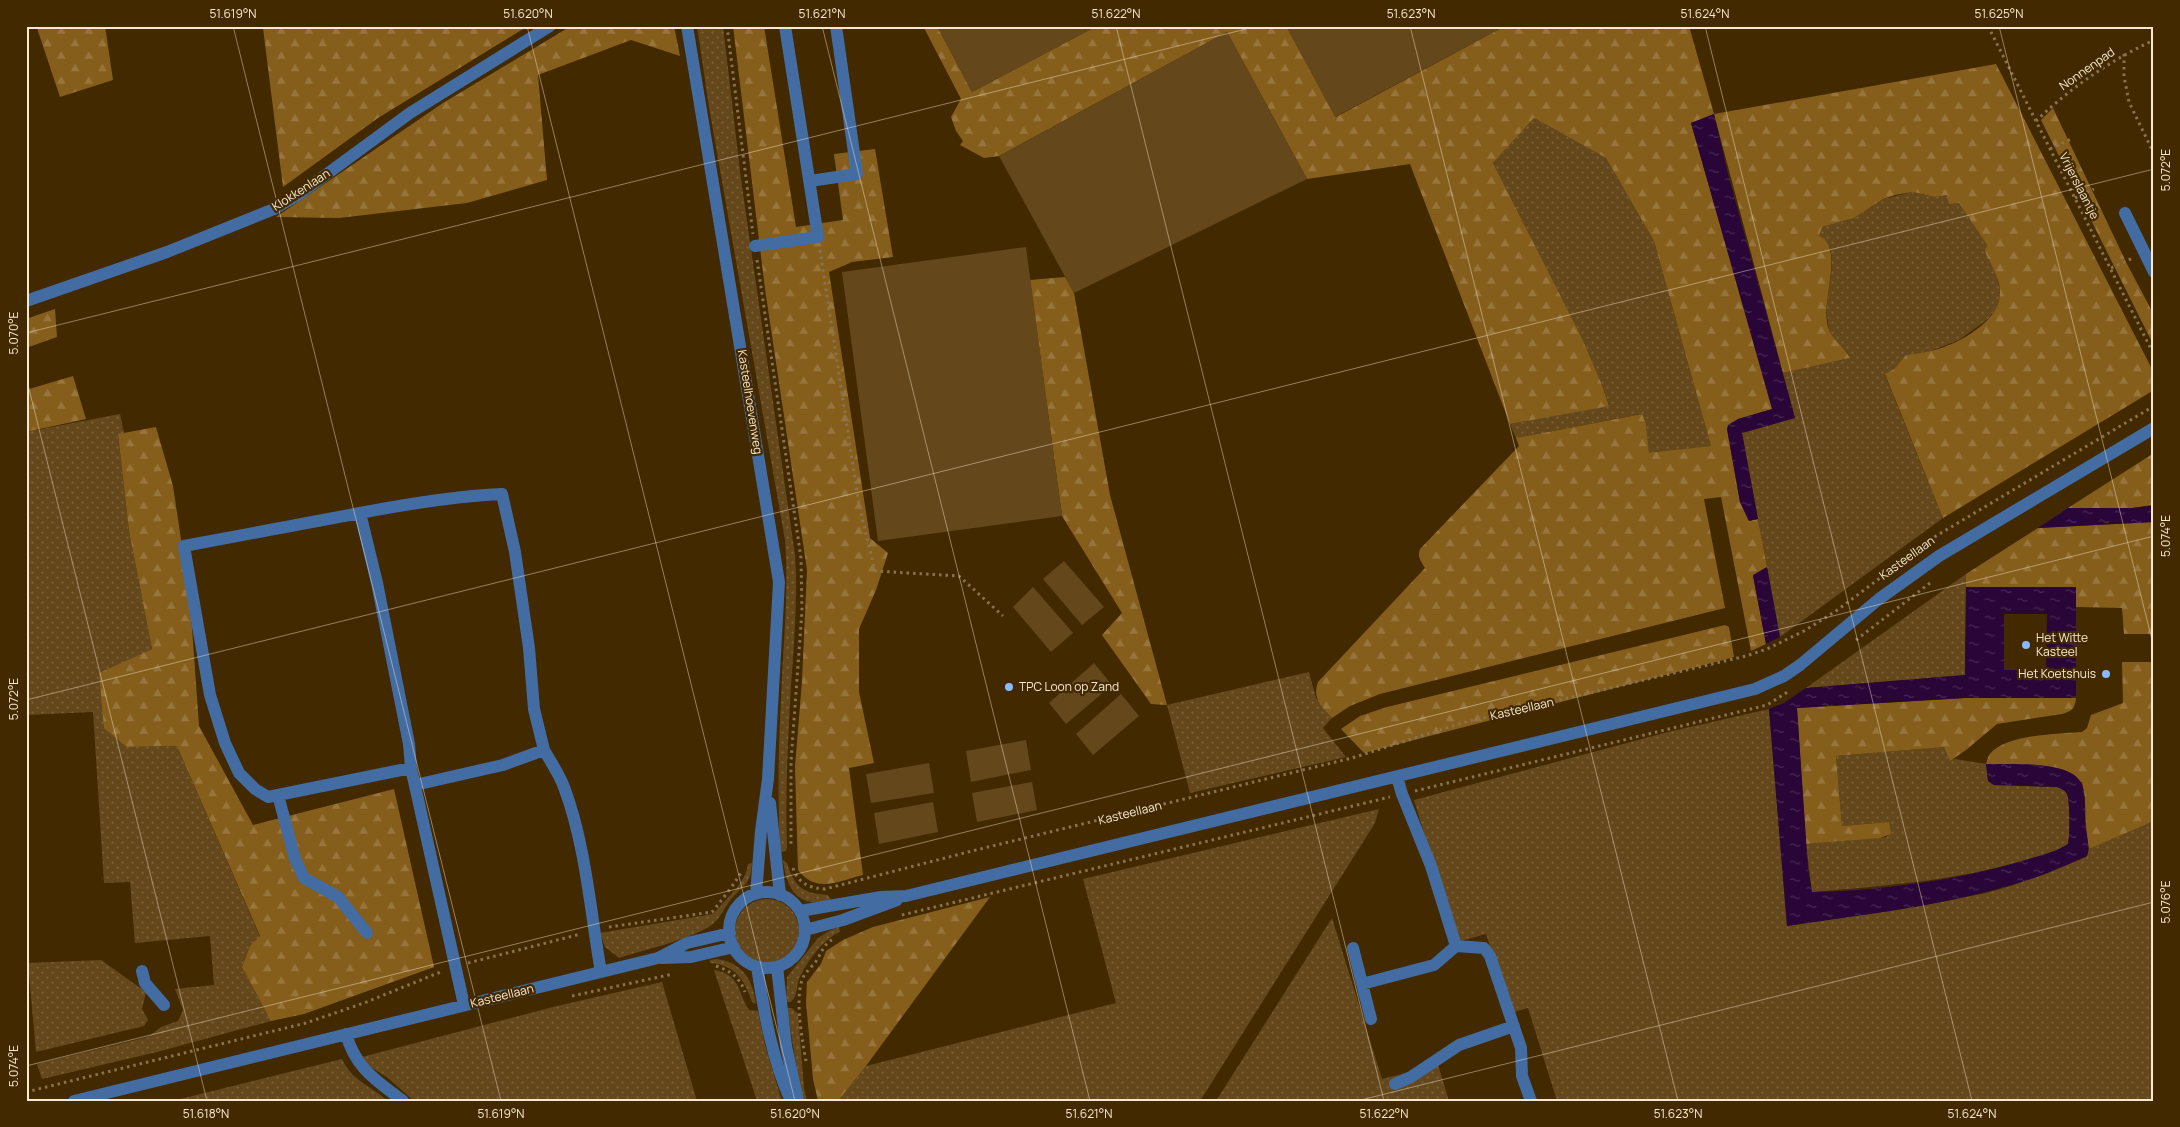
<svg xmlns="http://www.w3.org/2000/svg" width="2180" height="1127" font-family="Manrope,sans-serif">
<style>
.grass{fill:url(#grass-dots)}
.forest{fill:url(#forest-firs)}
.pitch{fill:#64481b}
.water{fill:url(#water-ripples);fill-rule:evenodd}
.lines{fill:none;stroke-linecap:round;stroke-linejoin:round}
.path{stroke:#887351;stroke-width:3;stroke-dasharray:2.5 4;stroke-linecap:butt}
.minor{stroke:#426ca2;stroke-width:12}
.ticks{fill:none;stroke:#f8e8d2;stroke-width:1;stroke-opacity:0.45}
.poi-dot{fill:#89bafc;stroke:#422900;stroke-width:2}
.labels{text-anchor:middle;stroke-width:4.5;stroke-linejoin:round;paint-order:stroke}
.street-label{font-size:12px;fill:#f8e8d2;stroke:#422900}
.poi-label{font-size:12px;fill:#f8e8d2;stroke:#422900;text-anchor:start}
.neatline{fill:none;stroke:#f8e8d2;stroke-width:2}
.ticks-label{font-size:12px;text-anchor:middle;fill:#f8e8d2}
</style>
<defs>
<pattern id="grass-dots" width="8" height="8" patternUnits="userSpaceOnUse" patternTransform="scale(1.25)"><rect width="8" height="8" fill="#64481b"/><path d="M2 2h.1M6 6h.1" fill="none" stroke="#7b623b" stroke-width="1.8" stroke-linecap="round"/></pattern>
<pattern id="forest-firs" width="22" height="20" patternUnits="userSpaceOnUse" patternTransform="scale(1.25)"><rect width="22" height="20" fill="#865e1c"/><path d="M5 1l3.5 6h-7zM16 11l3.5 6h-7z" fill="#98753c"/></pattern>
<pattern id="water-ripples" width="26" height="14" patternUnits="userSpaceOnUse" patternTransform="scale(1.25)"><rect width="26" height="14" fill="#2a0537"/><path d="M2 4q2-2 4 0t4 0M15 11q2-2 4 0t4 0" fill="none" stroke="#4a2953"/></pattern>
</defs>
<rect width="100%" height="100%" fill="#422900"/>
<path class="grass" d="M 697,26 L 723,26 L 741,179 L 795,555 C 798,599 794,642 791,686 C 788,740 785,793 787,847 L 786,851 L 780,852 C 778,801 778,751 781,700 C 783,645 789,595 785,540 L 709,107 Z
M 1534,118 L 1606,158 L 1654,241 L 1711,446 L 1649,454 L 1646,424 L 1641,414 L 1516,438 L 1510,424 L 1609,405 L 1602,385 L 1582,338 L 1493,163 Z
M 1913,192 L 1935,197 L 1947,195 L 1959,203 L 1987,245 L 1988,259 L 1996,274 L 2001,293 L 1999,305 L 1988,319 L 1959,340 L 1928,352 L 1906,355 L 1894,369 L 1885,375 L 1943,518 L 1780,637 L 1742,433 L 1795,418 L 1783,373 L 1850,358 C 1847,351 1845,350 1840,346 C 1828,336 1827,322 1827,307 C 1827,287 1839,256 1825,239 L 1818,236 L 1822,227 L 1854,218 L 1883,199 Z
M 120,414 L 124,433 L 118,435 L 129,531 L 152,649 L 100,673 L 127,747 L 177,746 L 260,937 L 250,946 L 242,967 L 271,1021 L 161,1051 L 42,1079 L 37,1064 L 148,1037 L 161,1027 L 178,1021 L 183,1010 L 175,989 L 214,985 L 210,936 L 135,943 L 130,882 L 104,883 L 93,712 L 26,715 L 26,432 Z
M 1966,574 L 1965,675 L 1806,688 Z
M 1309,672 L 1316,698 L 1332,718 L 1323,728 L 1346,757 L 1190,793 L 1167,705 Z
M 1769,709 L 1787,926 L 1941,902 L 1986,893 L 2011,886 L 2086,857 L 2089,849 L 2154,821 L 2154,1101 L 1557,1101 L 1528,1008 L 1511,1013 L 1486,934 L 1457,942 L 1414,800 L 1668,732 Z
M 1944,747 L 1950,760 L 1955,759 L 1986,764 L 1988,781 L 1994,785 L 2057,787 C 2060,788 2065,790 2067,794 C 2070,801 2070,835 2068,844 C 2054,853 2038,856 2022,861 C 1954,881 1882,886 1812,892 L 1806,844 L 1887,837 L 1889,822 L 1842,826 L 1836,756 Z
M 1379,809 L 1375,823 L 1200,1101 L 838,1101 L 866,1066 L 1116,1003 L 1083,879 Z
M 783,860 L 787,863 C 795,888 803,893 828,895 L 832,901 C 798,908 787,891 783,860 Z
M 752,863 C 751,883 745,884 732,898 C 725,906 721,917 714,923 C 699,937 641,951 619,958 L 605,947 L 600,933 L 713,914 C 726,899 746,883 748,864 Z
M735 931a32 32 0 1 1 64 0a32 32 0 1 1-64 0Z
M 1332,918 L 1382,1079 L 1438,1065 L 1449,1101 L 1216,1101 Z
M 839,927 L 840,932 C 823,939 806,963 799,979 C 796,988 798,995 791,1002 L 786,1002 L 787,977 L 818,938 L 829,931 Z
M 717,959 C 743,963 753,980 756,1004 L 752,1002 C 745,980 735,965 710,963 L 710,960 Z
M 101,960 L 146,992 L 142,1009 L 148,1020 L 144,1026 L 36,1052 L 28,963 Z
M 714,970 C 741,974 738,994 749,1010 L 758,1011 L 765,1045 L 782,1101 L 757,1101 Z
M 662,982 L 697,1101 L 414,1101 L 387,1077 L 367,1065 L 362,1057 L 557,1006 Z
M 787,1008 L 792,1008 L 798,1014 L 804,1088 L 807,1101 L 802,1101 Z
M 342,1059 C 352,1081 371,1086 388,1101 L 328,1101 L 324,1099 L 313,1101 L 172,1101 Z"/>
<path class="forest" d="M 40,26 L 105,26 L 113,80 L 60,97 L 37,28 Z
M 268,26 L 528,26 L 378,118 L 283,187 L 263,28 Z
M 571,26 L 674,26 L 680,56 L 631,40 L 538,75 L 547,180 L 467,203 L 339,218 L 276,217 L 443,103 Z
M 733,26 L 764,26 L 796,227 L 843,220 L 834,154 L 875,149 L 893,257 L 852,262 L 829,272 L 870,538 L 888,553 L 876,590 L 859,629 L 859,692 L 874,763 L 849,768 L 863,875 C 839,881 816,894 798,870 L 795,767 L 802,681 L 807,570 L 765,289 Z
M 923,26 L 937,26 L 972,92 L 1097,26 L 1286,26 L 1336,117 L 1505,26 L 1689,26 L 1714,114 L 1996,64 L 2154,373 L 2154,390 L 1943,518 L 1885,374 L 1894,369 L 1906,355 C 1919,353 1931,352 1944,347 C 1964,340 2000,319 2000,294 C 2001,279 1990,265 1985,251 L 1987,245 L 1959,203 L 1949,204 L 1947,195 L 1935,197 L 1913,192 L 1895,195 L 1883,199 L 1854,218 L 1822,227 L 1819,236 L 1825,239 C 1841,259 1821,301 1828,327 C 1832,341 1844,346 1850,358 L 1783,373 L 1714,114 L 1691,123 L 1773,409 L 1738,419 L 1727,429 L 1740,502 L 1749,521 L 1758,519 L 1767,567 L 1753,576 L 1766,644 L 1751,651 L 1721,497 L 1704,499 L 1725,608 L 1380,694 L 1350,706 L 1332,718 C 1322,706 1312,700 1318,682 L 1425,568 C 1421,561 1417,557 1420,549 L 1519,446 L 1516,438 L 1642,414 L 1646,424 L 1649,453 L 1711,446 L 1654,241 L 1606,158 L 1534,118 L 1493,163 L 1582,338 L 1602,385 L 1609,406 L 1510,424 L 1410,164 L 1307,179 L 1227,32 L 999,156 L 984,158 L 960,145 L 963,141 L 956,131 L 951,117 L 961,99 Z
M 2053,108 L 2127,264 L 2154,315 L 2154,346 L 2041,120 Z
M 1065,277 L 1074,293 L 1110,495 L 1167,705 L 1151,704 L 1102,635 L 1122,613 L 1062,516 L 1030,280 Z
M 55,309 L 57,337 L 26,348 L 26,319 Z
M 73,376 L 86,419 L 26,432 L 26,390 Z
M 156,427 L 173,486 L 190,599 L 199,726 L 253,825 L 394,789 L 434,967 L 304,1014 L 271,1021 L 242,967 L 250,946 L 260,936 L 177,746 L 127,747 L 104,728 L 99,673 L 152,649 L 129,531 L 118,434 Z
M 2154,453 L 2154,505 L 2132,508 L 2068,508 Z
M 2154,522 L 2154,634 L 2124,634 L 2122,608 L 2076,607 L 2076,588 L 1966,587 L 1966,574 L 2038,528 Z
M 1725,625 L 1729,627 L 1734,657 L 1727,659 L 1364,753 L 1341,729 L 1360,716 L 1387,707 Z
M 2122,662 L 2154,662 L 2154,821 L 2089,849 C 2084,827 2087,804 2082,782 L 1986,764 C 1987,761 1988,756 1990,754 C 2006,734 2058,734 2082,732 L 2087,728 L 2091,715 L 2123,703 Z
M 1965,698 L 2076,698 C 2075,709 2072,711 2062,714 L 1997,724 L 1966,750 L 1950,761 L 1944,747 L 1836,756 L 1842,826 L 1889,822 L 1891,834 L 1880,838 L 1806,844 L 1797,708 Z
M 990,897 L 866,1066 L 838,1101 L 818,1101 L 813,1079 L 806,1002 L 807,982 L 821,964 L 826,951 L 843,940 L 873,927 Z"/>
<path class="pitch" d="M 937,26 L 1097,26 L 972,92 Z
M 1286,26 L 1505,26 L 1335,117 Z
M 1227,32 L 1307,179 L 1074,293 L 999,156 Z
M 1026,247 L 1062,516 L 878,541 L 842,272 Z
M 1064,561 L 1104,607 L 1082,625 L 1043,579 Z
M 1033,587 L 1073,633 L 1051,652 L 1013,607 Z
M 1094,663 L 1112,685 L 1066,724 L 1049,703 Z
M 1121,694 L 1139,716 L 1093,755 L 1076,734 Z
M 1026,740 L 1031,770 L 971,782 L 966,751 Z
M 929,763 L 934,793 L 871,803 L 866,774 Z
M 1032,782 L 1037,810 L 977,822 L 972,793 Z
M 933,802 L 938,832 L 879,844 L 874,813 Z"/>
<path class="water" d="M 1714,114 L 1728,174 L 1795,418 L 1742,433 L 1758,519 L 1749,521 L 1740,502 L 1727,429 L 1728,425 L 1738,419 L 1772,409 L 1691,123 Z
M 2154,505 L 2154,522 L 2038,528 L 2068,508 L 2132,508 Z
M 1767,567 L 1780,637 L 1766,644 L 1753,575 Z
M 1966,587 L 2076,587 L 2076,698 L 1965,698 L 1797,708 L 1808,868 L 1812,892 C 1877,891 1959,880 2022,861 C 2038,856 2054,853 2068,844 C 2070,835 2070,801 2067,794 C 2065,790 2060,788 2056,787 L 1994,785 L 1988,781 L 1986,764 C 2009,765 2073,759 2082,785 C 2086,795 2085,808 2085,819 C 2085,831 2091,846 2087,856 C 2061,868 2035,879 2008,886 C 1936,907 1861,915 1787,926 L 1769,709 L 1784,703 L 1806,688 L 1965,675 ZM 2004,614 L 2047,614 L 2046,670 L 2004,670 Z"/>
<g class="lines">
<path class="path" d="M 727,26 L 753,234
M 1988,26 L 2154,355
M 2124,54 L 2124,76 L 2129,102 L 2154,154
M 2036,121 C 2070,88 2111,60 2154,40
M 2050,149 L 2071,139
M 2075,198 L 2094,189
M 820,250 L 859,505 L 875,571 L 959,576 L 1003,616
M 757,260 L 801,558 L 802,611 L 791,761 L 791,845
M 2111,268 L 2133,258
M 1856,640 L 1930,583
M 1415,791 L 1767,705 L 1789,691
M 793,868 C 798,883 809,888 825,889 L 972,851 L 1352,758 L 1462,723 L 1746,656 L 1767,649 L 1804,631 L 1836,611 L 1936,536 L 2154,406
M 902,915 L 1390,797
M 609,927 L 712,912 C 718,905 740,877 742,870
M 468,963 L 581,934
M 716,966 C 731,971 740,978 745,992
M 572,996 L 673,974
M 806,1061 C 802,1039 795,1001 802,980 C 805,971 814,966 818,958 C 823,949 825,943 835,938
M 26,1092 L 306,1023 L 364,1003 L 443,971"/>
<path class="minor" d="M 687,26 L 779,582 L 768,779 L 761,831 L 756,894
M 810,181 L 857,174 L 836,26
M 2125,213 L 2154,272
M 755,246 L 818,237 L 785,26
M 26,301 L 167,252 L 274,209 L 301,193 L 410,113 L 550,26
M 360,513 C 407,504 454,496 502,494 L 515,552 L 529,648 L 534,709 L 544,750
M 411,768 L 268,797 L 255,789 L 239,773 L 225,743 L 210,695 L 184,546 L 360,513 L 377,583 L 409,744 L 411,768 L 464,1005
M 1397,777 L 1402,794 L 1431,866 L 1456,946 L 1484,948 L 1490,956 L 1521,1048 L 1522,1076 L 1531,1101
M 415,785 L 503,765 L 544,750 C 551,762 559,774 564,787 C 586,846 590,910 601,972
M 278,795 L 295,859 L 304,878 L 338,897 L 367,933
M 770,803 L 780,895
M729 930a38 38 0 1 1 76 0a38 38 0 1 1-76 0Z
M 800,911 L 881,897 L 906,896 L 1755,689 L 1784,676 L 1800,665 L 1879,599 L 1939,556 L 2154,428
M 805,930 L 843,920 L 897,900
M 1353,948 L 1371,1019
M 662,958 L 691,957 L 734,947
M 757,967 C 764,1012 772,1059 791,1101
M 777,967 L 786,1046 L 798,1101
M 142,971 L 145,983 L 164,1005
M 1362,984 L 1434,965 L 1456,946
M 346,1034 C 356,1069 376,1080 403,1101
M 1395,1084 L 1411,1077 L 1459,1045 L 1514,1026
M 74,1101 L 658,958 L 687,943 L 730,933"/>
</g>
<path class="ticks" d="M 233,26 L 501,1101M 527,26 L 795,1101M 822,26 L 1090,1101M 1116,26 L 1384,1101M 1410,26 L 1678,1101M 1705,26 L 1972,1101M 1999,26 L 2154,648M 26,333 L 1258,26M 26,377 L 207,1101M 26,700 L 2154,169M 26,1066 L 2154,536M 1357,1101 L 2154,902"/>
<g class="poi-dot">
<circle cx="2026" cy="645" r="5"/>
<circle cx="2106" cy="674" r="5"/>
<circle cx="1009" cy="687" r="5"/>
</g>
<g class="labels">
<g class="street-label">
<text transform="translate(2087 69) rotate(-35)" y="4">Nonnenpad</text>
<text transform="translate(2079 186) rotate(63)" y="4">Vrijerslaantje</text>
<text transform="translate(301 190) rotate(-33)" y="4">Klokkenlaan</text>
<text transform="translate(750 402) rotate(81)" y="4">Kasteelhoevenweg</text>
<text transform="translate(1907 558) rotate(-36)" y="4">Kasteellaan</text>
<text transform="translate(1522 709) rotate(-13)" y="4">Kasteellaan</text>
<text transform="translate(1130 813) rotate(-14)" y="4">Kasteellaan</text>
<text transform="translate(502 996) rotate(-14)" y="4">Kasteellaan</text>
</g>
<g class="poi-label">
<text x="2036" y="642">Het Witte<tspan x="2036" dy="14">Kasteel</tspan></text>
<text x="2096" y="678" text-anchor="end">Het Koetshuis</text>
<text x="1019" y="691">TPC Loon op Zand</text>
</g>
</g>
<rect width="2180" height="1127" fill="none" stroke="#422900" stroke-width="55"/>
<rect x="28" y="28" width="2124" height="1072" class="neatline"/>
<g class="ticks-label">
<text x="233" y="18">51.619°N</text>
<text x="528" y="18">51.620°N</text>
<text x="822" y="18">51.621°N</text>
<text x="1116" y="18">51.622°N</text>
<text x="1411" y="18">51.623°N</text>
<text x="1705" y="18">51.624°N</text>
<text x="1999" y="18">51.625°N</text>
<text transform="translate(2166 170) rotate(-90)" y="4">5.072°E</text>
<text transform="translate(14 333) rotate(-90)" y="4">5.070°E</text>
<text transform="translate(2166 536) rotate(-90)" y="4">5.074°E</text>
<text transform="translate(14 699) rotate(-90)" y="4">5.072°E</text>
<text transform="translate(2166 902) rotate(-90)" y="4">5.076°E</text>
<text transform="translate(14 1066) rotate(-90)" y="4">5.074°E</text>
<text x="206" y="1118">51.618°N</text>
<text x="501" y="1118">51.619°N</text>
<text x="795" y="1118">51.620°N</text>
<text x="1089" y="1118">51.621°N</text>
<text x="1384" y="1118">51.622°N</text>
<text x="1678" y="1118">51.623°N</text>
<text x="1972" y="1118">51.624°N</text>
</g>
</svg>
